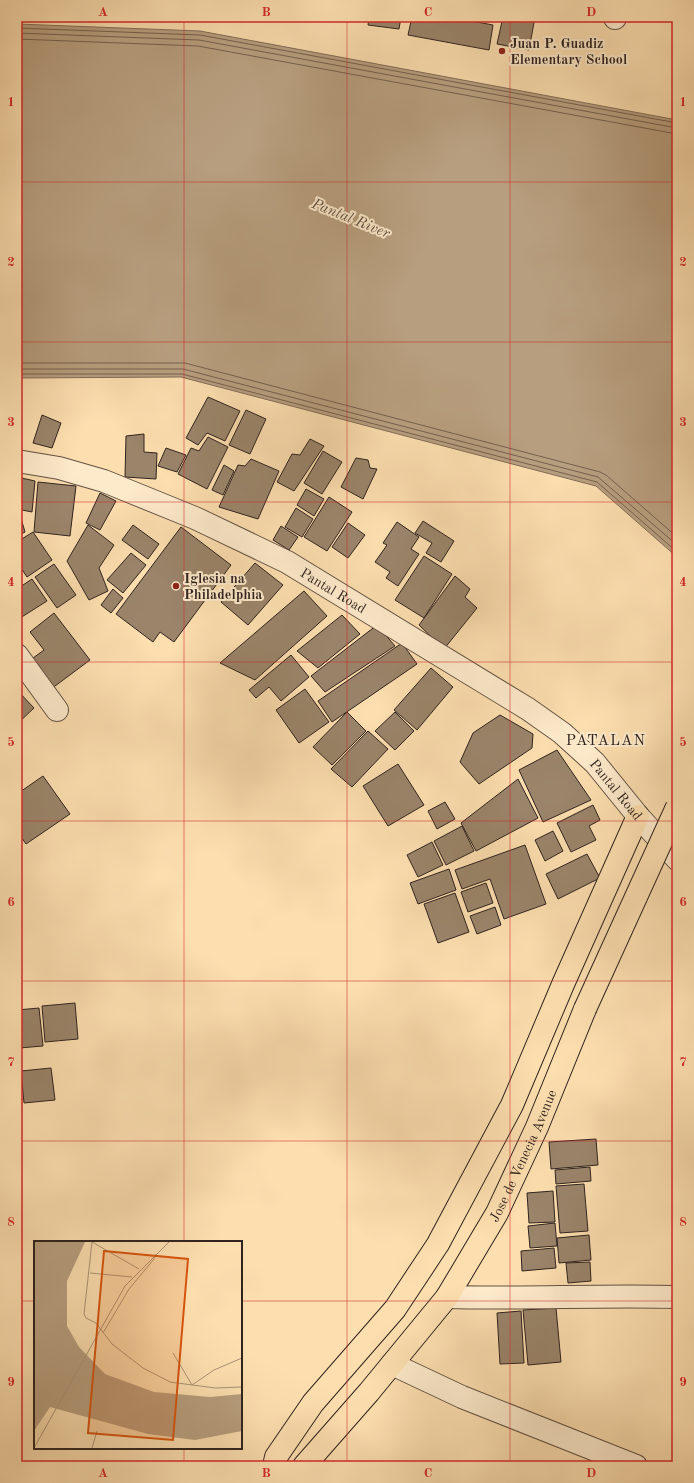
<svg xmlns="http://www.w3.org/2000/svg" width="694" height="1483" font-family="'Old Standard TT',serif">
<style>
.water{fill:#b79e7e;stroke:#816d58}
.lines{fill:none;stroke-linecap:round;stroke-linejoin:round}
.shore{stroke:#74604e;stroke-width:1}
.building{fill:#9a846a;stroke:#30231f}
.minor-casing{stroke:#635243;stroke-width:24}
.highway-casing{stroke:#30231f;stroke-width:24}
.minor{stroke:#fdeacb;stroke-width:22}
.highway{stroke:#fcdeaf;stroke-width:22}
.highway-bridge-casing{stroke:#30231f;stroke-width:24;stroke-linecap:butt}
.highway-bridge{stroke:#fcdeaf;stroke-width:22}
.grid{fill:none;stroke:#d62828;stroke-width:1;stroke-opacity:0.55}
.poi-dot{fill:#8f2418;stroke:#fdeacb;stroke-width:1.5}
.labels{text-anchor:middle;stroke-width:4;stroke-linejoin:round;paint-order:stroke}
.poi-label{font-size:14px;font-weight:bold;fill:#30231f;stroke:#fdeacb;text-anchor:start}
.street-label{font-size:14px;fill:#30231f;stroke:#fdeacb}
.water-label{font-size:15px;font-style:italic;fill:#5f4e40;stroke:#fdeacb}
.neighbourhood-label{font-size:15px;letter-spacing:1px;fill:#30231f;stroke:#fdeacb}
.inset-road{fill:none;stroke:#aa9375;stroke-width:1}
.view{fill:#d6540e;fill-opacity:0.15;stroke:#d6540e;stroke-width:2}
.inset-edge{fill:none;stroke:#30231f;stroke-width:2}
.neatline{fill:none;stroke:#d62828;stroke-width:1.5}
.grid-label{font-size:13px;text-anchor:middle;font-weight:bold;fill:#d62828}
</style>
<rect width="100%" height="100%" fill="#fcdeaf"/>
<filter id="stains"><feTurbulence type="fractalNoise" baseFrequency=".005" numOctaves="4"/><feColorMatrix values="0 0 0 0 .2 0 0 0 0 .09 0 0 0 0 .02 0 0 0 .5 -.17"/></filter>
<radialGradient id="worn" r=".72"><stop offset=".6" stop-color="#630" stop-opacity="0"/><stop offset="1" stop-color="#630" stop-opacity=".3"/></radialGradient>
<path class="water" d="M 17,24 L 200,31 L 677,120 L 677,557 L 596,486 L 181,377 L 17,378 Z"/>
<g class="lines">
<path class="shore" d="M 17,28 L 200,35 L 677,123
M 17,33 L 199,40 L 677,128
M 17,39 L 198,46 L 677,134
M 17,363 L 185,363 L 600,472 L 606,475 L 677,537
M 17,369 L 183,369 L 598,477 L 677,545
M 17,374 L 182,374 L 597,482 L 677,552"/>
</g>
<path class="building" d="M 369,17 L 401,17 L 399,29 L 368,25 Z
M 412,17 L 450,17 L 493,25 L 489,50 L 408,35 Z
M 503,17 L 535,17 L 529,50 L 497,44 Z
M 208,397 L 240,411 L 225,441 L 207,433 L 198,445 L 186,438 Z
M 246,410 L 266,419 L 250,454 L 229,445 Z
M 42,415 L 61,423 L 52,448 L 33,443 Z
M 144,434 L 144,452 L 157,453 L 156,479 L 125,477 L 126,436 Z
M 208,437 L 228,447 L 207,489 L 178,474 L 191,448 L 199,451 Z
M 310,439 L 324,446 L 294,491 L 277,482 L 292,454 L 300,455 Z
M 166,448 L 186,455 L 177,472 L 158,466 Z
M 323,451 L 342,462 L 322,494 L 304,483 Z
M 356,458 L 368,460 L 370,468 L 377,469 L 363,499 L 341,487 Z
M 251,459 L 279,471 L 258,519 L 219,507 L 238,465 L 245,466 Z
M 224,465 L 234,471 L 223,495 L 212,490 Z
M 17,477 L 35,481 L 32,512 L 17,509 Z
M 38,482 L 76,486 L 70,536 L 34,532 Z
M 306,489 L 324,499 L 314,516 L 297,505 Z
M 100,493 L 116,501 L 100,530 L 86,523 Z
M 329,497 L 352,512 L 327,551 L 304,537 Z
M 296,508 L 313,519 L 302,537 L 285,527 Z
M 17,513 L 20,515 L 25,532 L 17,536 Z
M 423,521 L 454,541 L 441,562 L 426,553 L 432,543 L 415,533 Z
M 397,522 L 419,537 L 411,549 L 419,554 L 398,586 L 386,578 L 390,572 L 375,562 L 387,545 L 383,543 Z
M 348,523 L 365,535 L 348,558 L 332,547 Z
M 88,525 L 114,545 L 99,568 L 108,591 L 89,600 L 67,561 Z
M 133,525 L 159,544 L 148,559 L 122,540 Z
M 281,526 L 298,537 L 289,550 L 273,540 Z
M 181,527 L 231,565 L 174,642 L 160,632 L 153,642 L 116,614 Z
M 33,532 L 52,560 L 27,577 L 17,562 L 17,542 Z
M 131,553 L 146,565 L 123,593 L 107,580 Z
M 424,556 L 452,574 L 424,618 L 395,600 Z
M 255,563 L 283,585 L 248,625 L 221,602 Z
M 54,564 L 76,595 L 57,608 L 35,577 Z
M 455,576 L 470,589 L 465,597 L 477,608 L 444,649 L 419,625 Z
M 32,579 L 47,601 L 17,620 L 17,589 Z
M 113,589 L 123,598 L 111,613 L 101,605 Z
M 304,591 L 327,616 L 255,680 L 220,663 Z
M 54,613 L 90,660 L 51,689 L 29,661 L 44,650 L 30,632 Z
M 342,615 L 360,634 L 318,668 L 297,651 Z
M 377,625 L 395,646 L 325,692 L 311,676 Z
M 402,643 L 417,664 L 332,722 L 318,701 Z
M 291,655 L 309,677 L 281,701 L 269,687 L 256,698 L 249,690 Z
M 431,668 L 453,687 L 417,730 L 394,710 Z
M 305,689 L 329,722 L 299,743 L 276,710 Z
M 17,690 L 34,708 L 17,724 Z
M 347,712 L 366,731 L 332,765 L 313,747 Z
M 395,712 L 414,731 L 395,750 L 375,731 Z
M 500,715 L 533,734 L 532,748 L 479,784 L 460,762 L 473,733 Z
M 368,731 L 388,749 L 352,787 L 331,769 Z
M 557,750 L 591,800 L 543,822 L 519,770 Z
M 398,764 L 424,805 L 388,826 L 363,786 Z
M 43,776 L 70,814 L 26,844 L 17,831 L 17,794 Z
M 518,779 L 538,818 L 476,851 L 461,823 Z
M 445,802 L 455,819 L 437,829 L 428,811 Z
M 593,805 L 600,820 L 589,826 L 596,840 L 571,852 L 557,823 Z
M 462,826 L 474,851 L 446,865 L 434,841 Z
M 553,831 L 563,851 L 545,861 L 535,840 Z
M 432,842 L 443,865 L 418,877 L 407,855 Z
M 525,845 L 546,904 L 504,919 L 490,879 L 462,889 L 455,870 Z
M 587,854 L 600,878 L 558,899 L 546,874 Z
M 449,869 L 456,890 L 418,904 L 410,883 Z
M 486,883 L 493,903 L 468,912 L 461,892 Z
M 455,893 L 469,932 L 438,943 L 424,904 Z
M 495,907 L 501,925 L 477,934 L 470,916 Z
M 75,1003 L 78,1039 L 45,1042 L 42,1006 Z
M 39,1008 L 43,1046 L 19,1048 L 17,1010 Z
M 51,1068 L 55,1100 L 24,1103 L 21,1071 Z
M 596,1139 L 598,1165 L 551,1169 L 549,1142 Z
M 590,1167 L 591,1181 L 556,1184 L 555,1170 Z
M 584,1184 L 588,1231 L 560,1233 L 556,1186 Z
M 553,1191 L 555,1222 L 529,1223 L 527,1193 Z
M 555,1223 L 557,1246 L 530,1248 L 528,1226 Z
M 589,1235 L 591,1260 L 559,1263 L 557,1238 Z
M 554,1248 L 556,1268 L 522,1271 L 521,1251 Z
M 590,1262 L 591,1281 L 568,1283 L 566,1263 Z
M 556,1308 L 561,1362 L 528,1365 L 523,1310 Z
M 521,1311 L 524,1363 L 500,1364 L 497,1313 Z"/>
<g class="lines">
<defs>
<g id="minor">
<path d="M 615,18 L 615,17"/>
<path id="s1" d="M 17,461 L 59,468 L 104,481 L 195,518 L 287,562 L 528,709 L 562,733 L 595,763 L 638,816 L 677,859"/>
<path d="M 17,655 L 57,710"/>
<path d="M 447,1297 C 524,1299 600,1295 677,1297"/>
<path d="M 392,1364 L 462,1397 L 636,1466"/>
</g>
<g id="highway">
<path d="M 274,1466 L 276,1457 L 313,1403 L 395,1309 L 438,1244 L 512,1105 L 564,982 L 638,816"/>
<path id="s2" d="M 304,1466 L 369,1392 L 447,1297 L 497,1213 L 537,1127 L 585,1009"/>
</g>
</defs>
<use href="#minor" class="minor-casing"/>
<use href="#highway" class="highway-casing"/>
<use href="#minor" class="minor"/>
<use href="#highway" class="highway"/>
<defs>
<path id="highway-bridge" d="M 585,1009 L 677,807"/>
</defs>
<use href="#highway-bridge" class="highway-bridge-casing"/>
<use href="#highway-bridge" class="highway-bridge"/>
</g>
<path class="grid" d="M 184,17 L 184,1242M 347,17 L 347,1466M 510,17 L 510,1466M 17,182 L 677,182M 17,342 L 677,342M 17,502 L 677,502M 17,662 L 677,662M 17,821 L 677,821M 17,981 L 677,981M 17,1141 L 677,1141M 17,1301 L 35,1301M 241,1301 L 677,1301M 184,1448 L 184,1466"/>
<g class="poi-dot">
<circle cx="502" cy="51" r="4"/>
<circle cx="176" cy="586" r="4"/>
</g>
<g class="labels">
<g class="poi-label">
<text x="510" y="48">Juan P. Guadiz<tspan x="510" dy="16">Elementary School</tspan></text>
<text x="184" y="583">Iglesia na<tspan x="184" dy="16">Philadelphia</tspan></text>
</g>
<g class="street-label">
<text dy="5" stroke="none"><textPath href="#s1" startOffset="344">Pantal Road</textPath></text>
<text dy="5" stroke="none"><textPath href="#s1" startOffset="692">Pantal Road</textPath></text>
<text dy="5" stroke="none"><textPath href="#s2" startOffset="382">Jose de Venecia Avenue</textPath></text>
</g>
<g class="water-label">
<text transform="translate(351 218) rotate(22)" y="5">Pantal River</text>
</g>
<g class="neighbourhood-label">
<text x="606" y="745">PATALAN</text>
</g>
</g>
<g transform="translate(34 1241)">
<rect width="208" height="208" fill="#fcdeaf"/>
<path d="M 0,1 L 51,1 L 33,40 L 33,85 L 45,106 L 71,133 L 120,151 L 176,156 L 208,153 L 208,190 L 161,199 L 114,193 L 16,166 L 0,190 Z" fill="#b79e7e"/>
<path class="inset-road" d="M 58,1 L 50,73 L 52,77 L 62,82 L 78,103 L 109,127 L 136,141 L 181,147 L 208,146M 58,1 L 105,28M 56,32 L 98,36M 69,92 L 95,48 L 120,18 L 122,13M 139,112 L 158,144 L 180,129 L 208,117M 0,207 L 91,45 L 135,1M 58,207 L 63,190"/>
<path class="view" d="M 70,10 L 154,18 L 139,199 L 54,192 Z"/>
<rect width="208" height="208" class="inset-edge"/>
</g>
<rect width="694" height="1483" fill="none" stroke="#fcdeaf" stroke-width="44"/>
<rect x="22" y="22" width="650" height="1439" class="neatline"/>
<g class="grid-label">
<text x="103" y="16">A</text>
<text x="266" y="16">B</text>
<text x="428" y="16">C</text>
<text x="591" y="16">D</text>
<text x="11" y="106">1</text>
<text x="683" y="106">1</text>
<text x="11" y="266">2</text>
<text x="683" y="266">2</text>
<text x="11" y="426">3</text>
<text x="683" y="426">3</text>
<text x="11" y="586">4</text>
<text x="683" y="586">4</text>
<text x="11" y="746">5</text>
<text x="683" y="746">5</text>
<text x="11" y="906">6</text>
<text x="683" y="906">6</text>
<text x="11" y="1066">7</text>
<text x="683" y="1066">7</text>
<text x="11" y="1226">8</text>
<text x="683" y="1226">8</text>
<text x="11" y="1386">9</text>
<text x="683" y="1386">9</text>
<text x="103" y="1477">A</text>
<text x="266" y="1477">B</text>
<text x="428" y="1477">C</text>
<text x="591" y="1477">D</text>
</g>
<rect width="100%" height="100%" filter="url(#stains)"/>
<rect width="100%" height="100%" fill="url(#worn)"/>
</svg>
